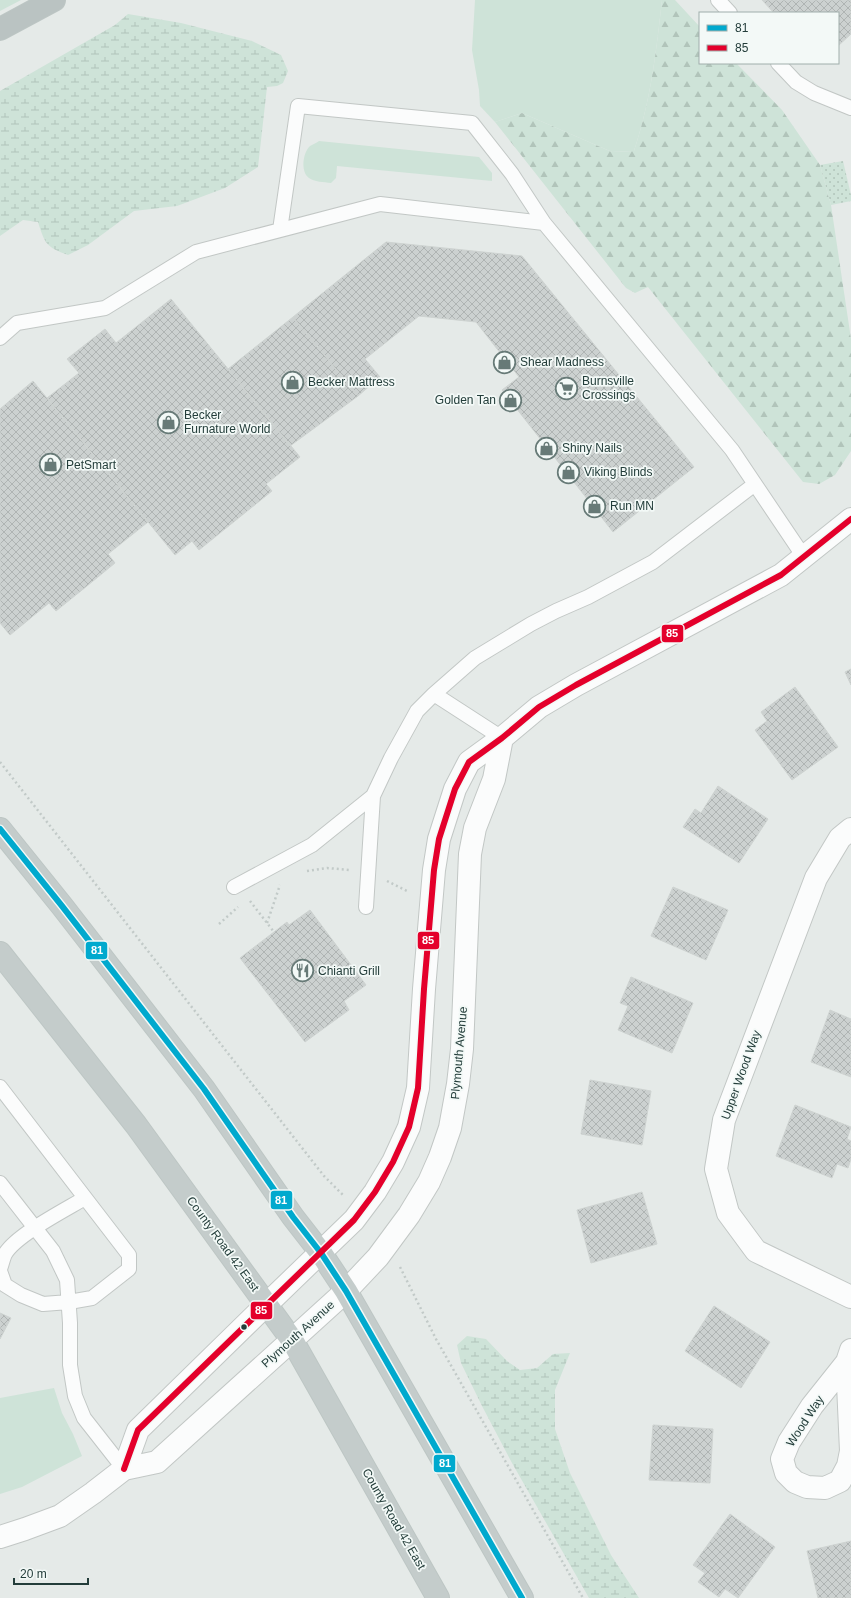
<svg xmlns="http://www.w3.org/2000/svg" width="851" height="1598" font-family="Arial,sans-serif">
<style>
.grass{fill:#cee3d8}
.forest{fill:url(#forest-firs)}
.wetland{fill:url(#wetland-marsh)}
.park{fill:url(#park-dots)}
.building{fill:url(#building-cross-hatch);stroke:#ced3d1}
.lines{fill:none;stroke-linecap:round;stroke-linejoin:round}
.service-casing{stroke:#c2c7c5;stroke-width:16}
.minor-casing{stroke:#c2c7c5;stroke-width:24}
.tertiary-casing{stroke:#c2c7c5;stroke-width:24}
.trunk-casing{stroke:#bdc6c4;stroke-width:24}
.motorway-casing{stroke:#bdc6c4;stroke-width:24}
.path{stroke:#c2cac8;stroke-width:2.5;stroke-dasharray:2 3;stroke-linecap:butt}
.service{stroke:#fbfcfc;stroke-width:14}
.minor{stroke:#fbfcfc;stroke-width:22}
.tertiary{stroke:#fbfcfc;stroke-width:22}
.trunk{stroke:#c4cccb;stroke-width:22}
.motorway{stroke:#bac3c2;stroke-width:22}
.bus-1-casing{stroke:#f3f9f7;stroke-width:9}
.bus-2-casing{stroke:#f3f9f7;stroke-width:9}
.bus-1{stroke:#00a9ce;stroke-width:6}
.bus-2{stroke:#e4002b;stroke-width:6}
.bus-dot{fill:#233d3a;stroke:#f3f9f7;stroke-width:1.5}
.labels{text-anchor:middle;stroke-width:3.5;stroke-linejoin:round;paint-order:stroke}
.poi-label{font-size:12px;fill:#233d3a;stroke:#f3f9f7;text-anchor:start}
.street-label{font-size:12px;fill:#233d3a;stroke:#f3f9f7}
.line-badge{stroke:#f3f9f7;stroke-width:1.5}
.badge-label{font-size:11px;text-anchor:middle;font-weight:bold;fill:#fff}
</style>
<defs>
<pattern id="forest-firs" width="22" height="20" patternUnits="userSpaceOnUse"><rect width="22" height="20" fill="#cee3d8"/><path d="M5 1l3.5 6h-7zM16 11l3.5 6h-7z" fill="#b1c4ba"/></pattern>
<pattern id="wetland-marsh" width="20" height="14" patternUnits="userSpaceOnUse"><rect width="20" height="14" fill="#cee3d8"/><path d="M1 5h8M5 5V1M11 12h8M15 12V8" fill="none" stroke="#b1c4ba"/></pattern>
<pattern id="park-dots" width="8" height="8" patternUnits="userSpaceOnUse"><rect width="8" height="8" fill="#cee3d8"/><path d="M2 2h.1M6 6h.1" fill="none" stroke="#b1c4ba" stroke-width="1.8" stroke-linecap="round"/></pattern>
<pattern id="building-cross-hatch" width="8" height="8" patternUnits="userSpaceOnUse"><rect width="8" height="8" fill="#ccd1d0"/><path d="M0 0l8 8M0 8l8-8" fill="none" stroke="#afb4b3"/></pattern>
</defs>
<rect width="100%" height="100%" fill="#e5eae8"/>
<path class="grass" d="M 0,0 L 21,0 L 0,11 Z
M 475,0 L 662,0 C 656,53 651,100 634,151 L 612,152 L 522,113 L 495,122 L 480,106 L 479,90 L 472,50 Z
M 319,141 L 479,157 L 492,173 L 492,181 L 337,166 L 336,178 L 331,183 C 324,182 314,182 309,178 C 300,172 303,152 310,146 C 313,144 317,143 319,141 Z
M 54,1388 L 62,1413 L 73,1434 L 82,1456 L 22,1487 L 0,1494 L 0,1398 Z"/>
<path class="forest" d="M 662,0 L 675,0 L 700,27 L 700,63 L 736,63 L 782,110 L 820,165 L 831,205 L 851,339 L 851,451 L 835,475 L 819,484 L 803,482 L 648,287 L 635,293 L 626,288 L 495,122 L 522,113 L 612,152 L 634,151 C 651,100 656,53 662,0 Z"/>
<path class="wetland" d="M 128,14 L 181,23 L 252,41 L 281,55 L 288,71 L 283,83 L 277,86 L 267,87 L 258,167 L 225,188 L 177,206 L 134,211 L 88,245 L 68,255 C 46,247 45,244 38,222 L 23,220 L 0,236 L 0,91 L 115,25 Z
M 467,1336 L 486,1339 L 507,1361 L 520,1370 L 537,1368 L 553,1354 L 570,1353 L 555,1390 L 555,1429 L 570,1473 L 611,1555 L 639,1598 L 589,1598 L 512,1463 L 482,1406 L 461,1363 L 457,1345 Z"/>
<path class="park" d="M 843,161 L 851,195 L 851,201 L 831,205 L 820,165 Z"/>
<path class="building" d="M 762,0 L 851,0 L 851,34 L 838,46 L 838,13 L 774,13 Z
M 386,242 L 522,256 L 694,467 L 613,532 L 502,390 L 519,377 L 476,322 L 419,316 L 365,359 L 380,377 L 358,396 L 293,317 Z
M 171,299 L 300,457 L 266,484 L 272,491 L 199,550 L 192,541 L 175,555 L 47,398 L 79,373 L 67,359 L 105,329 L 116,343 Z
M 293,317 L 358,396 L 290,446 L 228,369 Z
M 33,381 L 148,522 L 108,554 L 115,563 L 87,586 L 56,611 L 49,603 L 10,635 L 0,623 L 0,409 Z
M 851,669 L 851,685 L 845,672 Z
M 795,687 L 838,747 L 792,780 L 755,730 L 767,721 L 761,712 Z
M 718,786 L 768,819 L 739,863 L 683,827 L 695,809 L 701,813 Z
M 673,887 L 728,910 L 706,960 L 651,936 Z
M 310,910 L 366,985 L 344,1001 L 349,1010 L 305,1042 L 240,958 L 287,922 L 289,925 Z
M 631,977 L 693,1003 L 672,1053 L 618,1030 L 628,1006 L 620,1003 Z
M 830,1010 L 851,1019 L 851,1077 L 811,1062 Z
M 590,1080 L 651,1091 L 642,1145 L 581,1134 Z
M 795,1105 L 851,1127 L 847,1139 L 851,1141 L 851,1159 L 848,1168 L 837,1164 L 832,1178 L 776,1156 Z
M 642,1192 L 657,1244 L 591,1263 L 577,1210 Z
M 714,1306 L 770,1342 L 741,1388 L 685,1351 Z
M 0,1313 L 11,1318 L 0,1339 Z
M 653,1425 L 713,1429 L 710,1483 L 649,1480 Z
M 730,1514 L 775,1547 L 738,1598 L 725,1589 L 719,1597 L 698,1582 L 705,1573 L 693,1565 Z
M 851,1541 L 851,1598 L 818,1598 L 807,1551 Z"/>
<g class="lines">
<defs>
<path id="service" d="M 718,0 L 730,13
M 778,63 L 796,82 L 814,93 L 851,108
M 280,230 L 298,106 L 472,123 L 512,174 L 544,223
M 0,338 L 17,323 L 105,308 L 196,252 L 380,204 L 544,223 L 732,450 L 804,557
M 434,694 L 502,738
M 234,887 L 312,845 L 373,796 L 391,758 L 417,711 L 434,694 L 475,658 L 531,624 L 556,611 L 588,597 L 653,562 L 755,484
M 366,907 L 373,796
M 0,1087 L 129,1255 L 129,1269 L 92,1298 L 69,1302 L 43,1304 L 21,1295 L 5,1285 L 0,1271
M 0,1183 L 53,1251 L 67,1280 L 70,1323 L 70,1365 L 75,1396 L 84,1418 L 124,1469
M 0,1269 C 2,1264 3,1258 5,1254 C 16,1235 65,1210 85,1198"/>
<path id="minor" d="M 851,829 L 840,838 L 816,878 L 724,1120 L 716,1169 L 728,1213 L 756,1251 L 851,1297
M 267,1304 L 354,1220 L 375,1192 L 393,1162 L 409,1127 L 418,1088 L 424,989 L 434,870 L 439,839 L 455,789 L 469,762 L 502,738 L 539,707 L 576,685 L 781,575 L 851,519
M 292,1340 L 346,1291 L 378,1257 L 409,1215 L 429,1182 L 440,1157 L 450,1128 L 458,1084 L 462,1049 L 470,854 L 475,828 L 494,779 L 502,738
M 847,1362 L 851,1451 L 848,1466 L 840,1481 L 825,1488 L 807,1487 L 795,1482 L 786,1473 L 782,1459 L 789,1442 L 812,1406 L 847,1362 L 851,1350"/>
<path id="tertiary" d="M 124,1469 L 138,1430 L 267,1304
M 0,1537 L 25,1529 L 60,1516 L 93,1493 L 124,1469 L 157,1462 L 292,1340"/>
<path id="trunk" d="M 0,829 L 62,906 L 204,1089 L 293,1217 L 321,1253 L 346,1291 L 522,1598
M 0,953 L 136,1125 L 292,1340 L 438,1598"/>
<path id="motorway" d="M 0,29 L 54,0"/>
</defs>
<use href="#service" class="service-casing"/>
<use href="#minor" class="minor-casing"/>
<use href="#tertiary" class="tertiary-casing"/>
<use href="#trunk" class="trunk-casing"/>
<use href="#motorway" class="motorway-casing"/>
<path class="path" d="M 0,762 L 324,1176 L 344,1196
M 307,871 L 327,868 L 350,870
M 387,881 L 409,892
M 250,901 L 274,932
M 267,923 L 280,885
M 219,924 L 238,907
M 400,1267 L 436,1339 L 583,1598"/>
<use href="#service" class="service"/>
<use href="#minor" class="minor"/>
<use href="#tertiary" class="tertiary"/>
<use href="#trunk" class="trunk"/>
<use href="#motorway" class="motorway"/>
<defs>
<path id="bus-1" d="M 0,829 L 62,906 L 204,1089 L 293,1217 L 321,1253 L 346,1291 L 522,1598"/>
<path id="bus-2" d="M 124,1469 L 138,1430 L 354,1220 L 375,1192 L 393,1162 L 409,1127 L 418,1088 L 424,989 L 434,870 L 439,839 L 455,789 L 469,762 L 502,738 L 539,707 L 576,685 L 781,575 L 851,519"/>
</defs>
<use href="#bus-1" class="bus-1-casing"/>
<use href="#bus-2" class="bus-2-casing"/>
<use href="#bus-1" class="bus-1"/>
<use href="#bus-2" class="bus-2"/>
</g>
<defs>
<symbol id="shop-ring" viewBox="-11 -11 22 22"><circle r="9.5" fill="#f3f9f7" stroke="#677a77" stroke-width="1.5"/><path d="M-5-2.5h2.3a2.7 3.5 0 0 1 5.4 0H5L5.5 6h-11ZM-1.5-2.5h3a1.5 2.3 0 0 0-3 0Z" fill="#677a77"/></symbol>
<symbol id="supermarket-ring" viewBox="-11 -11 22 22"><circle r="9.5" fill="#f3f9f7" stroke="#677a77" stroke-width="1.5"/><path d="M-6-5.5h2.5l.6 2H6L4.5 2H-2.5L-4.4-4H-6ZM-1.5 3.2a1.3 1.3 0 1 0 .1 0ZM3 3.2a1.3 1.3 0 1 0 .1 0Z" fill="#677a77"/></symbol>
<symbol id="restaurant-ring" viewBox="-11 -11 22 22"><circle r="9.5" fill="#f3f9f7" stroke="#677a77" stroke-width="1.5"/><path d="M-5-6h1v4h1v-4h1v4h1v-4h1v5L-1.5 .5V6h-2V.5L-5-1ZM5-6V6H3V1.5H1.5Q1.5-4 5-6Z" fill="#677a77"/></symbol>
</defs>
<g fill-rule="evenodd">
<use href="#shop-ring" x="492" y="350" width="25" height="25"/>
<use href="#shop-ring" x="280" y="370" width="25" height="25"/>
<use href="#supermarket-ring" x="554" y="376" width="25" height="25"/>
<use href="#shop-ring" x="498" y="388" width="25" height="25"/>
<use href="#shop-ring" x="156" y="410" width="25" height="25"/>
<use href="#shop-ring" x="534" y="436" width="25" height="25"/>
<use href="#shop-ring" x="38" y="452" width="25" height="25"/>
<use href="#shop-ring" x="556" y="460" width="25" height="25"/>
<use href="#shop-ring" x="582" y="494" width="25" height="25"/>
<use href="#restaurant-ring" x="290" y="958" width="25" height="25"/>
</g>
<circle class="bus-dot" cx="244" cy="1327" r="3.5"/>
<g class="labels">
<g class="poi-label">
<text x="520" y="366">Shear Madness</text>
<text x="582" y="385">Burnsville<tspan x="582" dy="14">Crossings</tspan></text>
<text x="308" y="386">Becker Mattress</text>
<text x="496" y="404" text-anchor="end">Golden Tan</text>
<text x="184" y="419">Becker<tspan x="184" dy="14">Furnature World</tspan></text>
<text x="562" y="452">Shiny Nails</text>
<text x="66" y="469">PetSmart</text>
<text x="584" y="476">Viking Blinds</text>
<text x="610" y="510">Run MN</text>
<text x="318" y="975">Chianti Grill</text>
</g>
<g class="street-label">
<text transform="translate(459 1053) rotate(-85)" y="4">Plymouth Avenue</text>
<text transform="translate(741 1075) rotate(-70)" y="4">Upper Wood Way</text>
<text transform="translate(223 1244) rotate(54)" y="4">County Road 42 East</text>
<text transform="translate(298 1334) rotate(-42)" y="4">Plymouth Avenue</text>
<text transform="translate(805 1421) rotate(-57)" y="4">Wood Way</text>
<text transform="translate(394 1519) rotate(60)" y="4">County Road 42 East</text>
</g>
</g>
<g class="line-badge">
<rect x="661" y="624" width="23" height="19" rx="4" fill="#e4002b"/>
<rect x="417" y="931" width="23" height="19" rx="4" fill="#e4002b"/>
<rect x="85" y="941" width="23" height="19" rx="4" fill="#00a9ce"/>
<rect x="270" y="1190" width="23" height="20" rx="4" fill="#00a9ce"/>
<rect x="250" y="1301" width="23" height="19" rx="4" fill="#e4002b"/>
<rect x="433" y="1454" width="23" height="19" rx="4" fill="#00a9ce"/>
</g>
<g class="badge-label">
<text x="672" y="637">85</text>
<text x="428" y="944">85</text>
<text x="97" y="954">81</text>
<text x="281" y="1204">81</text>
<text x="261" y="1314">85</text>
<text x="445" y="1467">81</text>
</g>
<rect x="699" y="12" width="140" height="52" fill="#f3f9f7" stroke="#a0aeab"/>
<rect x="707" y="25" width="20" height="6" fill="#00a9ce" stroke="#a0aeab"/>
<text x="735" y="32" font-size="12" fill="#233d3a">81</text>
<rect x="707" y="45" width="20" height="6" fill="#e4002b" stroke="#a0aeab"/>
<text x="735" y="52" font-size="12" fill="#233d3a">85</text>
<path d="M14 1578v6h74v-6" fill="none" stroke="#233d3a" stroke-width="2"/>
<text x="20" y="1578" font-size="12" fill="#233d3a" stroke="#f3f9f7" stroke-width="3" paint-order="stroke">20 m</text>
</svg>
